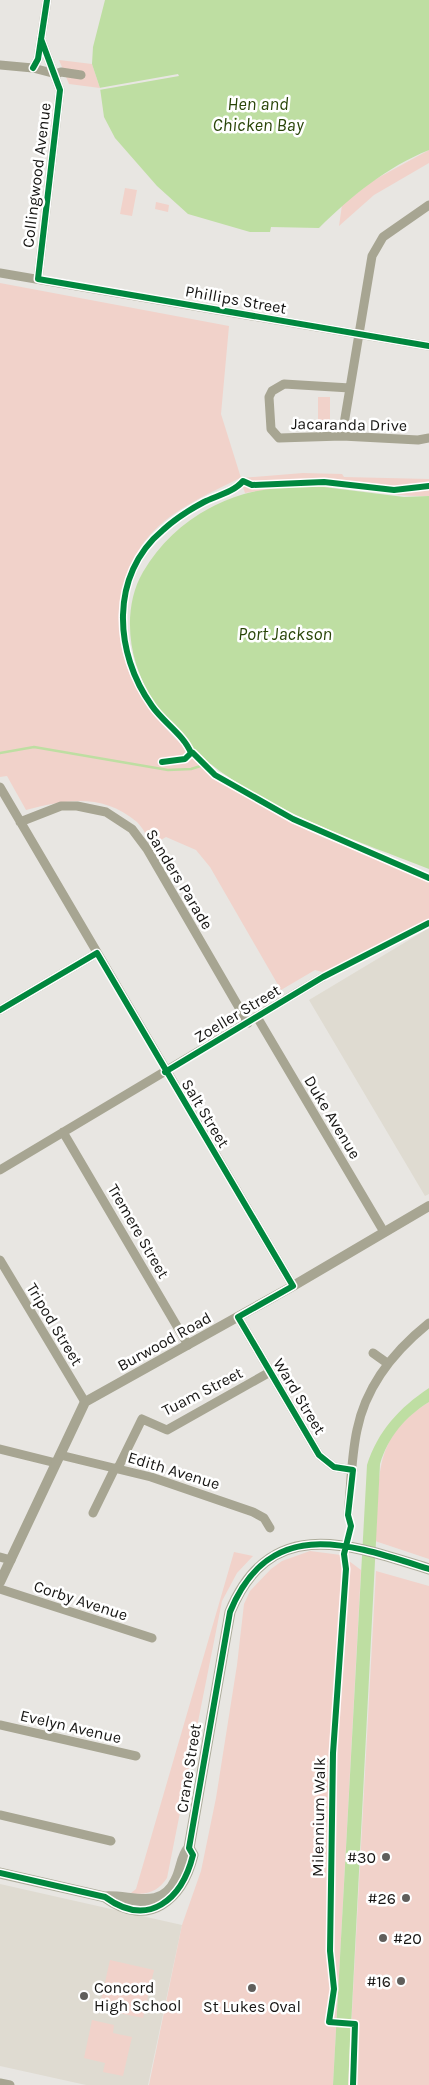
<svg xmlns="http://www.w3.org/2000/svg" width="429" height="2085" font-family="Karla,sans-serif">
<style>
.built{fill:#dfdbd1}
.green{fill:#f1d2ca}
.water{fill:#bedea2}
.pier{fill:#e8e6e2}
.lines{fill:none;stroke-linecap:round;stroke-linejoin:round}
.stream{stroke:#bedea2;stroke-width:2.5}
.minor{stroke:#a7a592;stroke-width:9}
.tertiary{stroke:#a7a592;stroke-width:10}
.secondary{stroke:#adac9b;stroke-width:11}
.cycleway-casing{stroke:#fff;stroke-width:9}
.cycleway{stroke:#00873e;stroke-width:6}
.poi-dot{fill:#605e5b;stroke:#fff;stroke-width:2}
.labels{text-anchor:middle;stroke-width:5;stroke-linejoin:round;paint-order:stroke}
.street-label{font-size:16px;fill:#161513;stroke:#fff}
.poi-label{font-size:16px;fill:#161513;stroke:#fff;text-anchor:end}
.water-label{font-size:18px;font-style:italic;fill:#294508;stroke:#fff}
</style>
<rect width="100%" height="100%" fill="#e8e6e2"/>
<path class="built" d="M 429,928 L 429,1194 L 425,1196 L 309,1000 Z
M 0,1884 L 182,1925 L 148,2085 L 86,2085 L 0,2066 Z"/>
<path class="green" d="M 59,60 L 92,64 L 100,88 L 69,84 Z
M 429,150 L 429,163 L 374,195 L 339,226 L 342,205 L 374,180 Z
M 125,188 L 137,190 L 132,216 L 120,214 Z
M 156,202 L 169,205 L 168,212 L 155,209 Z
M 0,283 L 229,326 L 221,414 L 241,478 L 303,473 L 342,474 L 344,477 L 429,479 L 429,496 C 393,497 358,488 322,487 C 296,486 271,489 245,493 L 240,478 C 173,511 128,530 120,613 C 112,703 202,768 271,809 C 284,817 298,827 313,833 C 351,850 391,863 429,879 L 429,920 L 326,973 L 315,970 L 281,990 L 210,867 L 196,850 L 166,837 L 152,845 C 148,838 143,828 137,822 C 103,793 66,799 26,810 L 7,776 L 0,777 Z
M 318,397 L 330,397 L 330,424 L 318,424 Z
M 429,1402 L 429,1559 L 375,1541 C 382,1481 368,1440 429,1402 Z
M 310,1551 L 341,1555 L 361,1570 L 333,2085 L 149,2085 L 182,1925 L 201,1871 L 216,1798 L 237,1665 L 244,1604 L 250,1591 L 271,1569 L 282,1561 Z
M 234,1552 L 253,1556 L 237,1573 L 222,1601 L 167,1878 C 158,1891 147,1896 131,1893 L 136,1889 Z
M 376,1571 L 429,1586 L 429,2085 L 348,2085 Z
M 110,1960 L 154,1970 L 143,2018 L 99,2009 Z
M 92,2020 L 114,2025 L 113,2033 L 132,2037 L 123,2076 L 103,2072 L 105,2063 L 84,2058 Z"/>
<path class="water" d="M 105,0 L 429,0 L 429,150 C 387,167 351,196 319,228 L 271,227 L 270,232 L 250,232 L 188,214 L 157,186 L 115,138 L 104,117 L 100,88 L 92,64 L 93,47 Z
M 285,487 L 324,487 L 404,497 L 429,496 L 429,869 C 325,828 175,782 136,664 C 127,635 127,599 143,572 C 166,533 201,507 244,494 C 257,490 272,489 285,487 Z
M 429,1388 L 429,1402 C 405,1417 388,1437 380,1464 L 348,2085 L 333,2085 L 367,1465 C 378,1431 399,1408 429,1388 Z"/>
<path class="pier" d="M 178,74 L 179,76 L 99,90 L 99,88 Z"/>
<g class="lines">
<path class="stream" d="M 0,753 L 34,747 L 168,770 L 191,769 L 210,763"/>
<path class="minor" d="M 0,65 L 33,68 L 56,74 L 61,72 L 81,75
M 33,68 L 38,59 L 47,0
M 0,273 L 429,346
M 38,279 L 60,90 L 41,39
M 350,388 L 284,384 L 272,391 L 269,397 L 271,429 L 279,438 L 342,436 L 418,440 L 429,438
M 342,436 L 372,256 L 383,237 L 429,205
M 0,787 L 293,1286
M 20,822 L 61,806 L 77,806 L 106,812 L 132,829 L 147,849 L 248,1023
M 0,1010 L 97,953
M 257,1017 L 384,1232
M 63,1132 L 188,1345
M 0,1170 L 323,977
M 0,1260 L 85,1402
M 238,1317 L 319,1455 L 334,1467 L 353,1470
M 373,1353 L 387,1363
M 0,1449 L 56,1463
M 60,1455 L 151,1477 L 253,1512 L 264,1518 L 270,1528
M 118,1468 L 142,1419 L 167,1430 L 270,1372
M 93,1513 L 115,1468
M 348,1515 C 351,1487 351,1458 357,1430 C 366,1385 394,1351 429,1323
M 0,1557 L 11,1560
M 0,1589 L 152,1638
M 0,1725 L 136,1756
M 0,1815 L 111,1841
M 0,2083 L 10,2085"/>
<path class="tertiary" d="M 0,1582 L 85,1402 L 293,1286 L 429,1206"/>
<path class="secondary" d="M 0,1873 L 105,1897 C 131,1895 161,1912 176,1880 C 182,1869 181,1857 189,1848 L 230,1612 C 270,1514 350,1544 429,1569
M 105,1897 C 149,1929 182,1899 193,1855 L 189,1848"/>
<defs>
<path id="cycleway" d="M 41,39 L 60,90 L 38,279 L 429,346
M 33,68 L 38,59 L 47,0
M 193,753 L 215,775 L 293,819 L 429,878
M 162,762 L 185,759 L 191,753 C 184,735 163,722 152,706 C 114,653 109,575 163,530 C 175,519 189,510 204,502 C 216,496 234,492 243,481 L 252,485 L 324,482 L 394,490 L 429,486
M 0,1010 L 97,953 L 293,1286 L 238,1317 L 319,1455 L 334,1467 L 353,1470 L 348,1515 L 351,1526 L 344,1554 L 346,1569 L 333,1753 L 330,1951 L 334,1989 L 329,2022 L 355,2024 L 353,2085
M 165,1072 L 323,977 L 429,923
M 0,1873 L 105,1897 C 149,1929 182,1899 193,1855 L 189,1848 L 230,1612 C 270,1514 350,1544 429,1569"/>
</defs>
<use href="#cycleway" class="cycleway-casing"/>
<use href="#cycleway" class="cycleway"/>
</g>
<g class="poi-dot">
<circle cx="386" cy="1857" r="5"/>
<circle cx="406" cy="1898" r="5"/>
<circle cx="383" cy="1938" r="5"/>
<circle cx="401" cy="1981" r="5"/>
<circle cx="252" cy="1988" r="5"/>
<circle cx="84" cy="1996" r="5"/>
</g>
<g class="labels">
<g class="street-label">
<text transform="translate(36 175) rotate(-83)" y="6">Collingwood Avenue</text>
<text transform="translate(236 299) rotate(10)" y="6">Phillips Street</text>
<text transform="translate(349 424) rotate(1)" y="6">Jacaranda Drive</text>
<text transform="translate(180 879) rotate(59)" y="6">Sanders Parade</text>
<text transform="translate(237 1013) rotate(-31)" y="6">Zoeller Street</text>
<text transform="translate(206 1113) rotate(59)" y="6">Salt Street</text>
<text transform="translate(333 1117) rotate(59)" y="6">Duke Avenue</text>
<text transform="translate(139 1231) rotate(60)" y="6">Tremere Street</text>
<text transform="translate(55 1324) rotate(59)" y="6">Tripod Street</text>
<text transform="translate(164 1341) rotate(-29)" y="6">Burwood Road</text>
<text transform="translate(202 1391) rotate(-27)" y="6">Tuam Street</text>
<text transform="translate(300 1396) rotate(59)" y="6">Ward Street</text>
<text transform="translate(174 1470) rotate(17)" y="6">Edith Avenue</text>
<text transform="translate(81 1600) rotate(18)" y="6">Corby Avenue</text>
<text transform="translate(71 1726) rotate(13)" y="6">Evelyn Avenue</text>
<text transform="translate(188 1768) rotate(-81)" y="6">Crane Street</text>
<text transform="translate(318 1817) rotate(-89)" y="6">Milennium Walk</text>
</g>
<g class="poi-label">
<text x="376" y="1863">#30</text>
<text x="396" y="1904">#26</text>
<text x="393" y="1944" text-anchor="start">#20</text>
<text x="391" y="1987">#16</text>
<text x="94" y="1993" text-anchor="start">Concord<tspan x="94" dy="18">High School</tspan></text>
<text x="252" y="2012" text-anchor="middle">St Lukes Oval</text>
</g>
<g class="water-label">
<text x="258" y="110">Hen and<tspan x="258" dy="21">Chicken Bay</tspan></text>
<text x="285" y="640">Port Jackson</text>
</g>
</g>
</svg>
